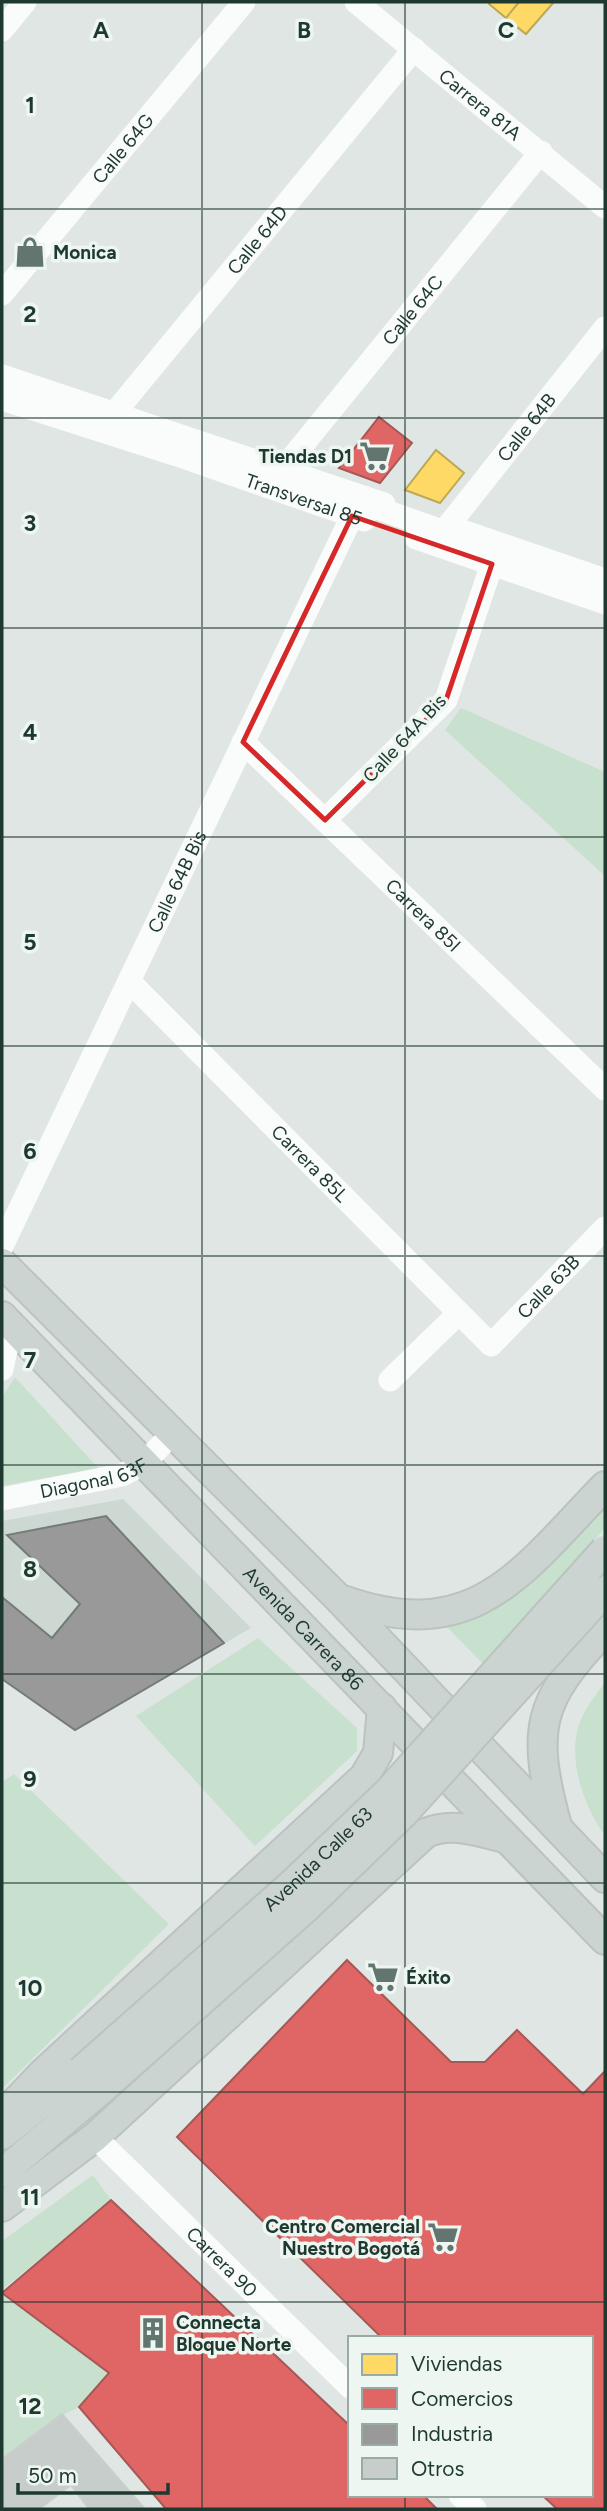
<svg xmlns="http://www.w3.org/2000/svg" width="607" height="2511" font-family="Figtree,sans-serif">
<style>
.built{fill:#cdd8d3}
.green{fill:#c8e0ce}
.homes{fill:#ffd966;stroke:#bca956;stroke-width:2}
.shops{fill:#e06666;stroke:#a65856;stroke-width:2}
.industry{fill:#999;stroke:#747c7a;stroke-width:2}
.building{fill:#c7cdca;stroke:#c9cfcc;stroke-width:2}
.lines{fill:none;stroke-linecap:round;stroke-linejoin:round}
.major-casing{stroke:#bac3c0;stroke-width:32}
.minor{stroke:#fafbfb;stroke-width:23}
.major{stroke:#cbd4d1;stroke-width:28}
.major-bridge-casing{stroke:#bac3c0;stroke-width:32;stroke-linecap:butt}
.major-bridge{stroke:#cbd4d1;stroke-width:28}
.marked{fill:none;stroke:#d62828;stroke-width:5;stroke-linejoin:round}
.grid{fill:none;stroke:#1e3930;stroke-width:2;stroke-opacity:0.55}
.labels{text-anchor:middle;stroke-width:7;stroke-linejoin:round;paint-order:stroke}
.street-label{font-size:19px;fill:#1e3930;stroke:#edf6f1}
.poi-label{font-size:19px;font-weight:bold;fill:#1e3930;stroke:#edf6f1;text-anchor:start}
.grid-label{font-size:23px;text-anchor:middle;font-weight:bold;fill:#1e3930;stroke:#edf6f1;stroke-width:7;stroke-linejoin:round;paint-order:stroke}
</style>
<rect width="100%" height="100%" fill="#e0e6e3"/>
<path class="built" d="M 123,1499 L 251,1628 L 75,1730 L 2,1679 L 2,1521 Z"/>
<path class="green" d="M 461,708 L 605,772 L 605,876 L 445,730 Z
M 15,1377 L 98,1468 L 2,1486 L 2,1397 Z
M 605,1499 L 605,1528 L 483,1664 L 445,1625 Z
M 258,1638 L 357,1728 L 357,1751 L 255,1846 L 136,1716 Z
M 605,1682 L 605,1836 C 583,1804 563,1752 584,1713 C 590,1702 598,1692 605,1682 Z
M 14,1774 L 169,1924 L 2,2089 L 2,1782 Z
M 93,2175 L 111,2200 L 2,2290 L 2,2241 Z
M 2,2293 L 109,2373 L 79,2407 L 59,2417 L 2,2459 Z"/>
<path class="homes" d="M 491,2 L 519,2 L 506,18 L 489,4 Z
M 519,2 L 554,2 L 526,34 L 506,18 Z
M 436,450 L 464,473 L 440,503 L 405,490 Z"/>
<path class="shops" d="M 379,417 L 412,443 L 380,483 L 339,468 Z
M 347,1960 L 451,2062 L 485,2062 L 517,2030 L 583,2094 L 605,2071 L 605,2509 L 557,2509 L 542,2495 L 591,2495 L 591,2338 L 382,2338 L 177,2137 Z
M 111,2200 L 350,2426 L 350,2495 L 423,2495 L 437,2509 L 166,2509 L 79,2407 L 109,2373 L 2,2293 Z"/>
<path class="industry" d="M 106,1516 L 224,1643 L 75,1730 L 2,1679 L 2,1597 L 52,1638 L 80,1604 L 7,1535 Z"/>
<path class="building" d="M 62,2414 L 145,2509 L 89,2509 L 71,2485 L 39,2509 L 2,2509 L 2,2459 Z"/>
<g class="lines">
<defs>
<g id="major">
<path d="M 2,1263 L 338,1598 L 605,1878"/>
<path id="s12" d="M 2,1316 L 605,1940"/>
<path d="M 343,1600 C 476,1647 522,1571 605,1486"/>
<path d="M 557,1826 C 531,1730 536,1702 605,1630"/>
<path d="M 2,2116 L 43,2073 L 364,1777 L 378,1753 L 382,1708"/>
<path d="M 2,2135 L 81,2071"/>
<path d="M 2,2173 L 102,2089"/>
<path d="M 2,2207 L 95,2137 L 426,1833 C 452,1821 479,1832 505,1838"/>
</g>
</defs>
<use href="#major" class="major-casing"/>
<g class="minor">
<path id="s1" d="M 356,2 L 605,207"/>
<path d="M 2,30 L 25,2"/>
<path id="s2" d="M 2,294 L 244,2"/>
<path d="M 2,376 L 384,504"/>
<path id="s3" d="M 2,399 L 177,455 L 364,520"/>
<path id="s4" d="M 107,422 L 414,49"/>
<path id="s5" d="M 283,469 L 541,152"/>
<path id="s6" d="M 448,526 L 605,328"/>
<path d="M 462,531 L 605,580"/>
<path d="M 416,538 L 605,603"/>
<path id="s7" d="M 243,742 L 605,1089"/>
<path d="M 325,820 L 446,700 L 492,564"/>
<path id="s8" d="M 129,981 L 491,1345 L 605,1228"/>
<path id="s9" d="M 2,1246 L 352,516 L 359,508 L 374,507 L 445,532 L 477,536"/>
<path d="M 2,1369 L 11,1327"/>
<path d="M 390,1380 L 459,1313"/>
<path id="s10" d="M 2,1499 L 122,1475 L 143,1464 L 173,1433"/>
<path id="s11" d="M 95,2137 L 350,2387"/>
<path d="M 460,2495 L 475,2509"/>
</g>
<use href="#major" class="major"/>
<defs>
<g id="major-bridge">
<path id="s13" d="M 81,2071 L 292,1884 L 389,1791 L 605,1550"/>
<path d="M 102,2089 L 307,1907 L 403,1814 L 605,1591"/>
</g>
</defs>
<use href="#major-bridge" class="major-bridge-casing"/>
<use href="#major-bridge" class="major-bridge"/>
</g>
<path class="marked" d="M 352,516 L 492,564 L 446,700 L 325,820 L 243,742 Z"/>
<path class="grid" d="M 202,2 L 202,2509M 405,2 L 405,2338M 2,209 L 605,209M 2,418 L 605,418M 2,628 L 605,628M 2,837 L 605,837M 2,1046 L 605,1046M 2,1256 L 605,1256M 2,1465 L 605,1465M 2,1674 L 605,1674M 2,1883 L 605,1883M 2,2092 L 605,2092M 2,2302 L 605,2302M 405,2495 L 405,2509"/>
<defs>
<symbol id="shop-bare" viewBox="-9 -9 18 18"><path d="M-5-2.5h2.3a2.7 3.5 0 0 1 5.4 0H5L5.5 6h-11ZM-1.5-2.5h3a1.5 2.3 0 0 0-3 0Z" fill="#62766f" stroke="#edf6f1" stroke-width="2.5" paint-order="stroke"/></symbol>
<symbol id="supermarket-bare" viewBox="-9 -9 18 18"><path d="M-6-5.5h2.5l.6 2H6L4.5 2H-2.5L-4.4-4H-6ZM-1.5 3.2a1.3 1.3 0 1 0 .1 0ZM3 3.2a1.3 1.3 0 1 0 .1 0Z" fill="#62766f" stroke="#edf6f1" stroke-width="2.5" paint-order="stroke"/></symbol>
<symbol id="building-bare" viewBox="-9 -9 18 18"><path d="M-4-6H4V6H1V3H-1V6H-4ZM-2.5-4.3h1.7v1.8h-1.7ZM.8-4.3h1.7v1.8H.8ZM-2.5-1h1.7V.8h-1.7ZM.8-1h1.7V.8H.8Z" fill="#62766f" stroke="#edf6f1" stroke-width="2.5" paint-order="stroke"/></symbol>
</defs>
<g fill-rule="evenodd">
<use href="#shop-bare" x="8" y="230" width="44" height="44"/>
<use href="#supermarket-bare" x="353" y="434" width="44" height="44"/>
<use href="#supermarket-bare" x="361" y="1955" width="44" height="44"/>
<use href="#supermarket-bare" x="421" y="2215" width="44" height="44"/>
<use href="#building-bare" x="131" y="2311" width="44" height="44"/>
</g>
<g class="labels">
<g class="street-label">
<text dy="7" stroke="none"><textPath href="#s1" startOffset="161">Carrera 81A</textPath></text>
<text dy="7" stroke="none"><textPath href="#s2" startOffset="189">Calle 64G</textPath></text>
<text dy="7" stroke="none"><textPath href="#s4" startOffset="236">Calle 64D</textPath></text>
<text dy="7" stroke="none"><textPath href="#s5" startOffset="205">Calle 64C</textPath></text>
<text dy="7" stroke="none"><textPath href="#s6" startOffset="126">Calle 64B</textPath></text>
<text dy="7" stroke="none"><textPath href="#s3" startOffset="318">Transversal 85</textPath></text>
<text transform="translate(404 738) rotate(-47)" y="7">Calle 64A Bis</text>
<text dy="7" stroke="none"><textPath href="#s9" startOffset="404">Calle 64B Bis</textPath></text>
<text dy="7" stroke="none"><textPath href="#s7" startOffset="250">Carrera 85I</textPath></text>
<text dy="7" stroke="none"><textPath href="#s8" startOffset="257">Carrera 85L</textPath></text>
<text dy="7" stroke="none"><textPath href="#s8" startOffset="595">Calle 63B</textPath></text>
<text dy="7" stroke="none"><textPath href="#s10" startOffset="94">Diagonal 63F</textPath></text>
<text dy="7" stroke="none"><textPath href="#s12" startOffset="434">Avenida Carrera 86</textPath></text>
<text dy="7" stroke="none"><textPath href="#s13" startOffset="318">Avenida Calle 63</textPath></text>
<text dy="7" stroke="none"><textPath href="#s11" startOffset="178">Carrera 90</textPath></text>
</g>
<g class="poi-label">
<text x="53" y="259">Monica</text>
<text x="352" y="463" text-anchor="end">Tiendas D1</text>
<text x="406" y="1984">Éxito</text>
<text x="420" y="2233" text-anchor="end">Centro Comercial<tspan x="420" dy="22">Nuestro Bogotá</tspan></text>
<text x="176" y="2329">Connecta<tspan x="176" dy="22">Bloque Norte</tspan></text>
</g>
</g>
<g class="grid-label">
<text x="101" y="38">A</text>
<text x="304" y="38">B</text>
<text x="506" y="38">C</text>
<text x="30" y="113">1</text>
<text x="30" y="322">2</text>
<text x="30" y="531">3</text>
<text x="30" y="740">4</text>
<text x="30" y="950">5</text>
<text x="30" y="1159">6</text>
<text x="30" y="1368">7</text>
<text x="30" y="1577">8</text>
<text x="30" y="1787">9</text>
<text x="30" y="1996">10</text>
<text x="30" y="2205">11</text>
<text x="30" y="2414">12</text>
</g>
<rect width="607" height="2511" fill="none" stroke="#1e3930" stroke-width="7"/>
<rect x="348" y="2336" width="245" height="161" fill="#edf6f1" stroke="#9aaaa4" stroke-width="2"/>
<rect x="362" y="2354" width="35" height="21" fill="#ffd966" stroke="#9aaaa4" stroke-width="2"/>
<text x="411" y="2371" font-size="21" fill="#1e3930">Viviendas</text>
<rect x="362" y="2388" width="35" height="21" fill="#e06666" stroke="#9aaaa4" stroke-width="2"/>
<text x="411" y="2406" font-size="21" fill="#1e3930">Comercios</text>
<rect x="362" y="2424" width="35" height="21" fill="#999999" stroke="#9aaaa4" stroke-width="2"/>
<text x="411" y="2441" font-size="21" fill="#1e3930">Industria</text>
<rect x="362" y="2458" width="35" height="21" fill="#c7cdca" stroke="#9aaaa4" stroke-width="2"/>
<text x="411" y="2476" font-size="21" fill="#1e3930">Otros</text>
<path d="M18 2483v10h150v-10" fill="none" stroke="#1e3930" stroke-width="3.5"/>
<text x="28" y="2483" font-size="21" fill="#1e3930" stroke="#edf6f1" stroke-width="5" paint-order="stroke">50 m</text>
</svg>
